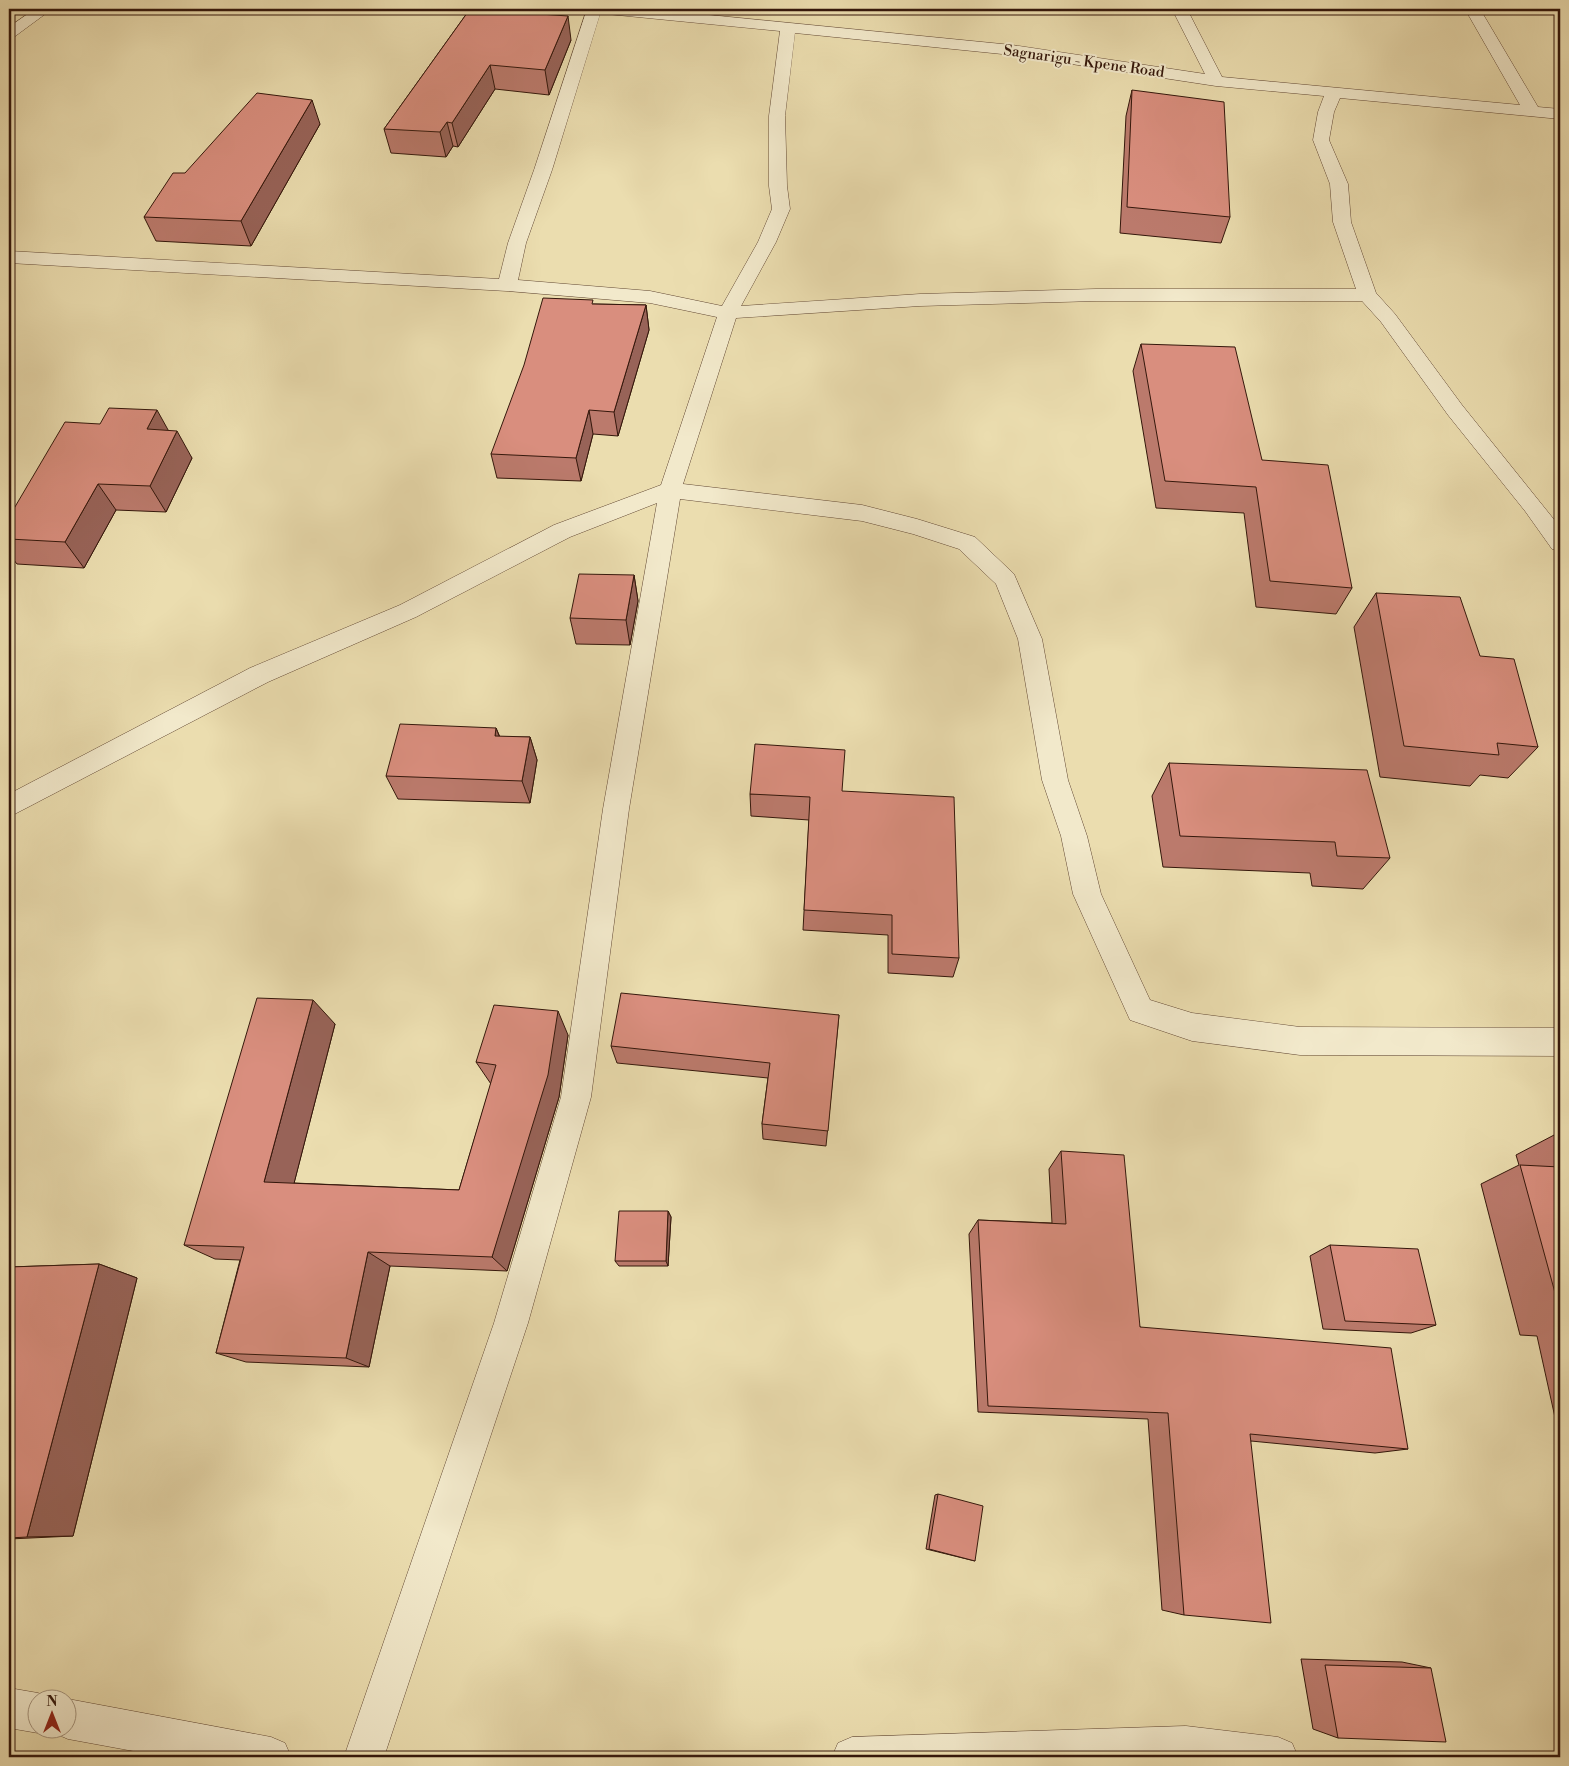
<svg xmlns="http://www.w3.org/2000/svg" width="1569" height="1766" font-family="'Libre Bodoni',serif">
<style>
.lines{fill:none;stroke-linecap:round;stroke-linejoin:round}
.minor-casing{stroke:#624834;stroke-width:1}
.minor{fill:#f2e9cb;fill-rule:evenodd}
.wall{fill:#bb7a6c;stroke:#34170b}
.shaded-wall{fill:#986358;stroke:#34170b}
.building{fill:#d98e7e;stroke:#34170b}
.labels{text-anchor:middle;stroke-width:4;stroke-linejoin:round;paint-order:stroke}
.far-street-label{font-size:15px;fill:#34170b;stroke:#f2e9cb}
</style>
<rect width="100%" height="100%" fill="#ebddaf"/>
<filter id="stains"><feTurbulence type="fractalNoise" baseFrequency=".004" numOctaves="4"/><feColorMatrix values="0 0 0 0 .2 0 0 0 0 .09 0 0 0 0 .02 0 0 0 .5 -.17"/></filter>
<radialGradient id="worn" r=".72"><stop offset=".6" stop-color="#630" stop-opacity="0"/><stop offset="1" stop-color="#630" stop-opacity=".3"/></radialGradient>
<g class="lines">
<defs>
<path id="minor" d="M 35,9 L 52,9 L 14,37 L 9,39 L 9,27 Z
M 587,9 L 649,9 L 1012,45 L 1205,74 L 1172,9 L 1187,9 L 1222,77 L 1520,105 L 1465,9 L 1480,9 L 1538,107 L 1560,109 L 1560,119 L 1340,98 L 1334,112 L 1329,140 L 1348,184 L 1351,222 L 1376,293 L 1395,314 L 1462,405 L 1560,527 L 1560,551 L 1552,549 L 1525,511 L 1448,415 L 1381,322 L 1362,301 L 1096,301 L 920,306 L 736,318 L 683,484 L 862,505 L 917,519 L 975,537 L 1014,574 L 1042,639 L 1068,780 L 1087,836 L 1101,894 L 1150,1000 L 1192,1013 L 1300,1027 L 1560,1028 L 1560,1056 L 1300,1055 L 1192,1041 L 1130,1020 L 1073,894 L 1061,836 L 1042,780 L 1018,639 L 996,584 L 959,549 L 913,534 L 862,521 L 680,499 L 629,809 L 591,1097 L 528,1323 L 384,1757 L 344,1757 L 494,1323 L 561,1097 L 603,809 L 657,503 L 570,537 L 416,617 L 268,682 L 9,817 L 9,794 L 250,668 L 400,605 L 554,525 L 661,485 L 717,317 L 650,303 L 507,291 L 9,263 L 9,251 L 499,279 L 508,243 L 534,170 ZM 601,11 L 607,14 L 780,31 L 769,116 L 769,186 L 772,209 L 758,242 L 722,306 L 650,291 L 518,280 L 526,243 L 552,170 ZM 795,33 L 1012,55 L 1216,86 L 1324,96 L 1318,112 L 1313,140 L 1330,184 L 1333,222 L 1356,289 L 1096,289 L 920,294 L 741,306 L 776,242 L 790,209 L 787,186 L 785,116 Z
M 9,1688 L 38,1693 L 50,1698 L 38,1698 L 38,1728 L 48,1728 L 38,1733 L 9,1728 Z
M 68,1699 L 271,1737 L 285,1743 L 291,1757 L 166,1757 L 68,1739 L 54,1733 L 52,1728 L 68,1728 Z
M 1186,1726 L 1278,1737 L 1292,1743 L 1298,1757 L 832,1757 L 838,1743 L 852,1737 Z"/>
</defs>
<use href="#minor" class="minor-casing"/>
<use href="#minor" class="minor"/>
</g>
<path class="wall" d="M 470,9 L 571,40 L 549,95 L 495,89 L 458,147 L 453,146 L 446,157 L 391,153 L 384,129 Z
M 1132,90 L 1230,217 L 1221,243 L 1120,233 L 1126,116 Z
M 320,124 L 251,246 L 156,241 L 144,217 L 185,173 Z
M 593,304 L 646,305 L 649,330 L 618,436 L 593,434 L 581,481 L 497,478 L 491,454 Z
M 1141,344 L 1262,460 L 1352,588 L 1336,614 L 1256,607 L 1244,513 L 1156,508 L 1133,371 Z
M 168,430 L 192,458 L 166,512 L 116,510 L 84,568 L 17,564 L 9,554 L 9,517 Z
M 634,575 L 638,601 L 630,645 L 576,644 L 570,618 Z
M 1376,593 L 1480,656 L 1538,747 L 1508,778 L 1480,775 L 1470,786 L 1380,777 L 1354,627 Z
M 496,728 L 500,737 L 530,737 L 537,760 L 530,803 L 398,799 L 386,776 Z
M 1169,763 L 1390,858 L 1363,889 L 1312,886 L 1310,873 L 1163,867 L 1152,796 Z
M 842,791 L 959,958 L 953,977 L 888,973 L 888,935 L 803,930 L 809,820 L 751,816 L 750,794 Z
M 839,1015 L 826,1146 L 763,1139 L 762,1124 L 768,1078 L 617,1063 L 611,1046 Z
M 335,1024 L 294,1183 L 459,1190 L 491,1084 L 476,1062 L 568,1035 L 559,1097 L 507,1271 L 390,1266 L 369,1367 L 246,1362 L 216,1353 L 240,1260 L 215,1259 L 184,1245 Z
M 1556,1134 L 1560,1134 L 1560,1440 L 1537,1336 L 1520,1335 L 1481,1184 L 1519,1165 L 1516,1155 Z
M 1061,1151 L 1140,1327 L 1408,1449 L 1375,1453 L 1251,1441 L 1184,1615 L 1162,1610 L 1148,1419 L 978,1412 L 969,1234 L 978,1220 L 1052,1223 L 1049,1169 Z
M 668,1211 L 671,1217 L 668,1266 L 619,1266 L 615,1261 Z
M 1330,1245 L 1436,1325 L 1411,1333 L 1323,1329 L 1310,1256 Z
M 99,1264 L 137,1278 L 73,1536 L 9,1539 L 9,1267 Z
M 938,1494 L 975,1561 L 926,1549 L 935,1495 Z
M 1301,1659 L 1402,1662 L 1431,1668 L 1338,1738 L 1313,1729 Z"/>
<path class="shaded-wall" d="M 568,16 L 571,40 L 549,95 L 545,70 Z
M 490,65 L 495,89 L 458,147 L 452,123 Z
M 312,100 L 320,124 L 251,246 L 241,221 Z
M 447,122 L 453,146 L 446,157 L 440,132 Z
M 646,305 L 649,330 L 618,436 L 614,412 Z
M 157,410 L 172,437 L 147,429 Z
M 589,410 L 593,434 L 581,481 L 576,458 Z
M 177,431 L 192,458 L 166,512 L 150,486 Z
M 98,484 L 116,510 L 84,568 L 65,542 Z
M 634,575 L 638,601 L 630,645 L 626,620 Z
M 496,728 L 505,751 L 495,736 Z
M 530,737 L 537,760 L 530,803 L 522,781 Z
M 313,1000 L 335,1024 L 290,1199 L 264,1182 Z
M 558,1011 L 568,1035 L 559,1097 L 507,1271 L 492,1257 Z
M 668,1211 L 671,1217 L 668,1266 L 666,1261 Z
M 368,1252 L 390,1266 L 369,1367 L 346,1358 Z
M 99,1264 L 137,1278 L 73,1536 L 27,1537 Z"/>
<path class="building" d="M 470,9 L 568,16 L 545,70 L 490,65 L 452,123 L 447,122 L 440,132 L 384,129 Z
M 1132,90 L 1224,102 L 1230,217 L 1127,207 Z
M 257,93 L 312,100 L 241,221 L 144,217 L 173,173 L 185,173 Z
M 543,298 L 593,300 L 592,304 L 646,305 L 614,412 L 589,410 L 576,458 L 491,454 L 524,365 Z
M 1141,344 L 1235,347 L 1262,460 L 1328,465 L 1352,588 L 1270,581 L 1256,487 L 1165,481 Z
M 109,408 L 157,410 L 147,429 L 177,431 L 150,486 L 98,484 L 65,542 L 9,539 L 9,517 L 65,422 L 100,424 Z
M 579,574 L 634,575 L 626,620 L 570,618 Z
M 1376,593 L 1460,597 L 1480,656 L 1514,659 L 1538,747 L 1497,743 L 1499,755 L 1404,746 Z
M 400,724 L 496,728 L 495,736 L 530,737 L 522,781 L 386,776 Z
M 755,744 L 845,750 L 842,791 L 954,797 L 959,958 L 892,954 L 892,915 L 804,910 L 810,797 L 750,794 Z
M 1169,763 L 1367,770 L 1390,858 L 1337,856 L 1335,842 L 1180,836 Z
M 621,993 L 839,1015 L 828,1131 L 762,1124 L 770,1063 L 611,1046 Z
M 257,998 L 313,1000 L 264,1182 L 459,1190 L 496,1065 L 476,1062 L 494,1005 L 558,1011 L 548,1075 L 492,1257 L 368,1252 L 346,1358 L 216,1353 L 244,1247 L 184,1245 Z
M 1556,1134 L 1560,1134 L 1560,1148 Z
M 1061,1151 L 1124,1155 L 1140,1327 L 1391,1348 L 1408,1449 L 1250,1434 L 1271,1623 L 1184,1615 L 1168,1413 L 988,1406 L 978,1220 L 1066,1224 Z
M 1520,1165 L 1560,1167 L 1560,1311 Z
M 619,1211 L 668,1211 L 666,1261 L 615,1261 Z
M 1330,1245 L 1418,1249 L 1436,1325 L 1345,1321 Z
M 99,1264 L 27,1537 L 9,1538 L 9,1267 Z
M 938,1494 L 983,1506 L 975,1561 L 929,1549 Z
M 1325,1665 L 1431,1668 L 1446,1742 L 1338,1738 Z"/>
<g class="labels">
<g class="far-street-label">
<text transform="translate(1084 61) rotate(8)" y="5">Sagnarigu - Kpene Road</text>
</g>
</g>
<rect width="1569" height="1766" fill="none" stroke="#ebddaf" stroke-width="30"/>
<rect x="10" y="10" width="1549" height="1746" fill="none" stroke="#34170b" stroke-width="2.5"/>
<rect x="15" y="15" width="1539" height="1736" fill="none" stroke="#34170b"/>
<g transform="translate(52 1714)"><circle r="24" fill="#f2e9cb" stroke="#a6957e"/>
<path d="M0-4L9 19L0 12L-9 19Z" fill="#8f2418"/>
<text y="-8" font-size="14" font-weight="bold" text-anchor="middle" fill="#34170b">N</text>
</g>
<rect width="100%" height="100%" filter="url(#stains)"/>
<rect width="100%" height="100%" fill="url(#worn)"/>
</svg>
